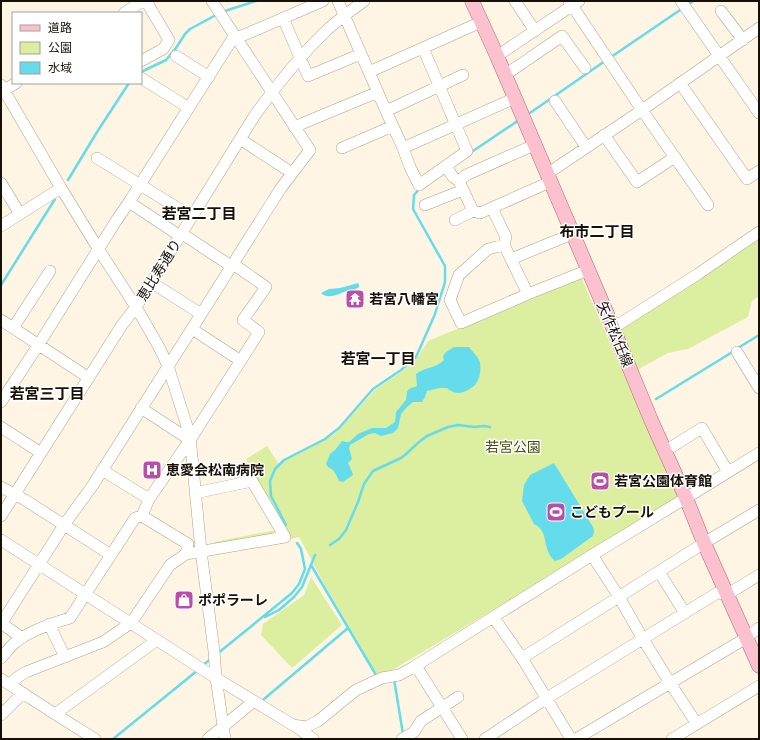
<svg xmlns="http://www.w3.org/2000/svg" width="760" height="740" font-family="'Fira Sans Condensed','Noto Sans JP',sans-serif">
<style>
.green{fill:#dcee9f}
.water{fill:#65dceb}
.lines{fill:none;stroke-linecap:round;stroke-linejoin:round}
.stream{stroke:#65dceb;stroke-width:2.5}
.minor-casing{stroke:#b1a388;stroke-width:12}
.major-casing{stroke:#aa6874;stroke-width:15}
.minor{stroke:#fff;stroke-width:11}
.major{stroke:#fcc1ce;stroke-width:14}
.labels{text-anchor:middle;stroke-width:3;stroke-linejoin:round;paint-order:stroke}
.street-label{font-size:14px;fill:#161007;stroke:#fff}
.poi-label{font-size:14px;font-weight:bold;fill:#161007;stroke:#fff;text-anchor:start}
.park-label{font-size:14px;fill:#454f13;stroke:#fff}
.neighbourhood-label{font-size:15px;font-weight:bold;fill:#161007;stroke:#fff}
</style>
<rect width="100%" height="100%" fill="#fff5e4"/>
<path class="green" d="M 759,238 L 759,296 L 752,301 L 748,317 L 688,349 L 668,353 L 637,370 L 619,329 Z
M 581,277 L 679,499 L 379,678 L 326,587 L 299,537 L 218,555 L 214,542 L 281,529 L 246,459 L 267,446 L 280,466 L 284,461 L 334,435 L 375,390 L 404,370 L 418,357 L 428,341 Z
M 311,577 L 342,625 L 292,668 L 261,635 L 263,624 L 304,595 Z"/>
<path class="water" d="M 358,283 L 359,285 L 359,287 C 355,290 354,289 350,290 C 341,292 329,301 321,293 L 329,289 L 340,288 Z
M 454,347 L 469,347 C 473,352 479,358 480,363 C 481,370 480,377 477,382 C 474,388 464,393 458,393 C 454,393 449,390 447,388 L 440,388 L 427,391 L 425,397 L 422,402 L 413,402 L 406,408 L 401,414 L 398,428 L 393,433 L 381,436 L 375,433 L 369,434 L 350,445 L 349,448 L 352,459 L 348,463 L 352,472 L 353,475 L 343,482 L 339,481 C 336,475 335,470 328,467 L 326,464 L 330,454 L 335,450 L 342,441 L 346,442 L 349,442 L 358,434 L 372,428 L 386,428 L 395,422 L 396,412 L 406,400 L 407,392 L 409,389 L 417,386 L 416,374 C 425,367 437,368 444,360 L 443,356 L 446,352 Z
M 554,463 L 593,527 L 594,531 L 593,536 L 561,559 L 555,561 C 541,550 550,531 534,524 L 522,501 L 524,485 L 530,475 Z"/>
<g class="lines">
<path class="stream" d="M 687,5 L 693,1
M 223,12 L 231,9 L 256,1
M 611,57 L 683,8
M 141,72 L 166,60 L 176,48 L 185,34 L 190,29 L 216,15
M 527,115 L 605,61
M 470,153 L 519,120
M 68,180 L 97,132 L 129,83
M 1,285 L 55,199
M 738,348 L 759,335
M 656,399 L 734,351
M 286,525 L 271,496 L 270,481 L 275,469 L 284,460 L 325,439 L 339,428 L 373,389 L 401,370 L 416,357 L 435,314 L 445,282 L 445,266 L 413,209 L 414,195 L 420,188
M 330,545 L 339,539 L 346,530 L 358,502 L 364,484 L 373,471 L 401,458 L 405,455 L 419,442 L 427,436 L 448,427 L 458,425 L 474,427 L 484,426 L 490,427
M 311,565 L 376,675 L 379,675
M 265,617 L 279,610 L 294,597 L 302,587 L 315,555
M 217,654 L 292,593 L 299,584 L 305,569 L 301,549 L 297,543
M 203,665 L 212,658
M 394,679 L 403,734
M 264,699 L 348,628
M 113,739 L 198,670"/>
<defs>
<path id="minor" d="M 338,1 L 386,111 L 403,148 L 410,167 L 419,185 L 467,151 L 423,48
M 515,1 L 535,31
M 569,1 L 642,110 L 708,205
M 681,1 L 759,113
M 721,11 L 743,40
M 124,13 L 143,1
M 283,18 L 308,76 L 361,54
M 176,56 L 209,77
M 497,56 L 579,1
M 141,61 L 163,49 L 169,40 L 146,1
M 369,72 L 481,22
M 505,75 L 562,36 L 585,68
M 141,78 L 189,108
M 680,83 L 747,179 L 759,171
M 1,85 L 61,188 L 99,250 L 136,307 L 159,347 L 168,366 L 190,436 L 201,551 L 214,651 L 216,678 L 225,739
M 1,92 L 16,83
M 555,101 L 586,147
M 386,111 L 463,75
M 294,127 L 378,92
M 604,135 L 637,182 L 675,157
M 240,139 L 292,173
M 534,145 L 466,175 L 459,181 L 473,211 L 480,213 L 550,182
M 342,148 L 393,126
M 403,148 L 515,98
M 97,158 L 192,217
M 446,166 L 453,177 L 459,181
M 547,174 L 642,110 L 759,28
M 1,183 L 20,214
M 129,202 L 180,236
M 425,205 L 463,190
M 492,208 L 506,237 L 504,245
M 455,220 L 473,211
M 1,226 L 61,188
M 181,233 L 231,266
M 511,259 L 572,234
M 151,282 L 201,314
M 528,294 L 504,245 L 488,249 L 459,275 L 450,300 L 461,323 L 528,294 L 588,270
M 1,320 L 89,378
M 13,328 L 50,271
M 613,328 L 698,274 L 759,232
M 192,329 L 241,361
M 737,352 L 759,388
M 1,402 L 39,344 L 116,221 L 129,202 L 233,38 L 237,38 L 323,1
M 141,408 L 190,440
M 1,427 L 41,453
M 665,451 L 702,428 L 728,472
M 102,470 L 149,499
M 1,487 L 25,500 L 111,555
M 1,516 L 122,325 L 136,307 L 255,115 C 276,86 299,57 325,32 C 336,21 351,11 364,1
M 142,516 L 188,544 L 186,554
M 1,540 L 216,678 L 293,725 L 306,727 L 318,721 L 356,690 L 382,678 L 399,675 L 412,668 L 589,557 L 686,498 L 759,453
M 592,555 L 619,597 L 643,639 L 670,683 L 697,724
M 659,572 L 685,613
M 494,618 L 522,658 L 571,739
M 1,623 L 22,638
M 1,624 L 64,525 L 93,485 L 281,188 L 310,150 L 212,1
M 49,624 L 65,657
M 1,658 C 6,653 10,646 16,642 C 29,631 53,623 70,618 L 135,518 L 142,516 L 149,499 L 190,440 L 259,332 L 243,320 L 266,287 L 233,264
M 522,658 L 704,543 L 759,510
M 416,666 L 462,739
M 1,679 L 55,714 L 95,739
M 10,684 L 18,677 L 26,672 L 103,642 L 131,623 L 170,565 L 186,554 L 285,537 L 252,481 L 195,493
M 55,714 L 157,640
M 1,715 L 23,693
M 295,726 L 313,739
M 208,739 L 254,701
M 402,739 L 414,732 L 421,721 L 458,697
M 485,739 L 547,698 L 717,593 L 728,594 L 759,575
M 576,739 L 741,641 L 759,628
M 672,739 L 759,686"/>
<path id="major" d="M 472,1 L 497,56 L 613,328 L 651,420 L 686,498 L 704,543 L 759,666"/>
</defs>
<use href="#minor" class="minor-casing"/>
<use href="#major" class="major-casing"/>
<use href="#minor" class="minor"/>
<use href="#major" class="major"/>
</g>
<defs>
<symbol id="temple-square" viewBox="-11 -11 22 22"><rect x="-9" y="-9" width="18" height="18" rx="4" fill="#ba4caa" stroke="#fff"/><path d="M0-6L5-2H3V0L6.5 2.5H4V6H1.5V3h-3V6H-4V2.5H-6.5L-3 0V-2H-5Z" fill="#fff"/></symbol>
<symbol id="hospital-square" viewBox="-11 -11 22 22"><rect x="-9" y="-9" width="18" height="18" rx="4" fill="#ba4caa" stroke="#fff"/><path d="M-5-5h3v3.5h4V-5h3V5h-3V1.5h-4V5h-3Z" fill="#fff"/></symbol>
<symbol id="stadium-square" viewBox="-11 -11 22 22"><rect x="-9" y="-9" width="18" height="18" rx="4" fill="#ba4caa" stroke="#fff"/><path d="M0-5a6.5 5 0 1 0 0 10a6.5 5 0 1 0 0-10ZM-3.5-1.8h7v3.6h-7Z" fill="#fff"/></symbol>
<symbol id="shop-square" viewBox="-11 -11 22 22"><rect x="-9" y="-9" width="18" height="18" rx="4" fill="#ba4caa" stroke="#fff"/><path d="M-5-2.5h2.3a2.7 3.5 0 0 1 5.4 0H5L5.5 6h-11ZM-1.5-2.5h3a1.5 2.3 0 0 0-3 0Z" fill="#fff"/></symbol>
</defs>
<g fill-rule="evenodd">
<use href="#temple-square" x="344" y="288" width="22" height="22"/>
<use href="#hospital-square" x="141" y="459" width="22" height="22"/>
<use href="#stadium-square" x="589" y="470" width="22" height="22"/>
<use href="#stadium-square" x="545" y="501" width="22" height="22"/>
<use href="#shop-square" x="173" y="589" width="22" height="22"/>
</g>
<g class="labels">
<g class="street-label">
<text transform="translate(159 270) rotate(-58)" y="5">恵比寿通り</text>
<text transform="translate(615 334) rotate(67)" y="5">矢作松任線</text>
</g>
<g class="poi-label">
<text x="369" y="304">若宮八幡宮</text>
<text x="166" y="475">恵愛会松南病院</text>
<text x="614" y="486">若宮公園体育館</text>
<text x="570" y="517">こどもプール</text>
<text x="198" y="605">ポポラーレ</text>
</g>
<g class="park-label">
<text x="513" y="452">若宮公園</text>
</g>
<g class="neighbourhood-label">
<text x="199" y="219">若宮二丁目</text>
<text x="597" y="237">布市二丁目</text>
<text x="378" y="364">若宮一丁目</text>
<text x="47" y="399">若宮三丁目</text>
</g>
</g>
<rect width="760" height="740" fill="none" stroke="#161007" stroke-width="4"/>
<rect x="12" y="12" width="130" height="72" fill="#ffffff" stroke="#a29f9c"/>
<rect x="20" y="25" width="20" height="6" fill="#fcc1ce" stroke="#a29f9c"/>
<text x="48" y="32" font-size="12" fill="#161007">道路</text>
<rect x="20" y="42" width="20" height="12" fill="#dcee9f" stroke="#a29f9c"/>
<text x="48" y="52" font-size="12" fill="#161007">公園</text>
<rect x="20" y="62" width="20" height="12" fill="#65dceb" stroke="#a29f9c"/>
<text x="48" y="72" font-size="12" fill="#161007">水域</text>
</svg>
